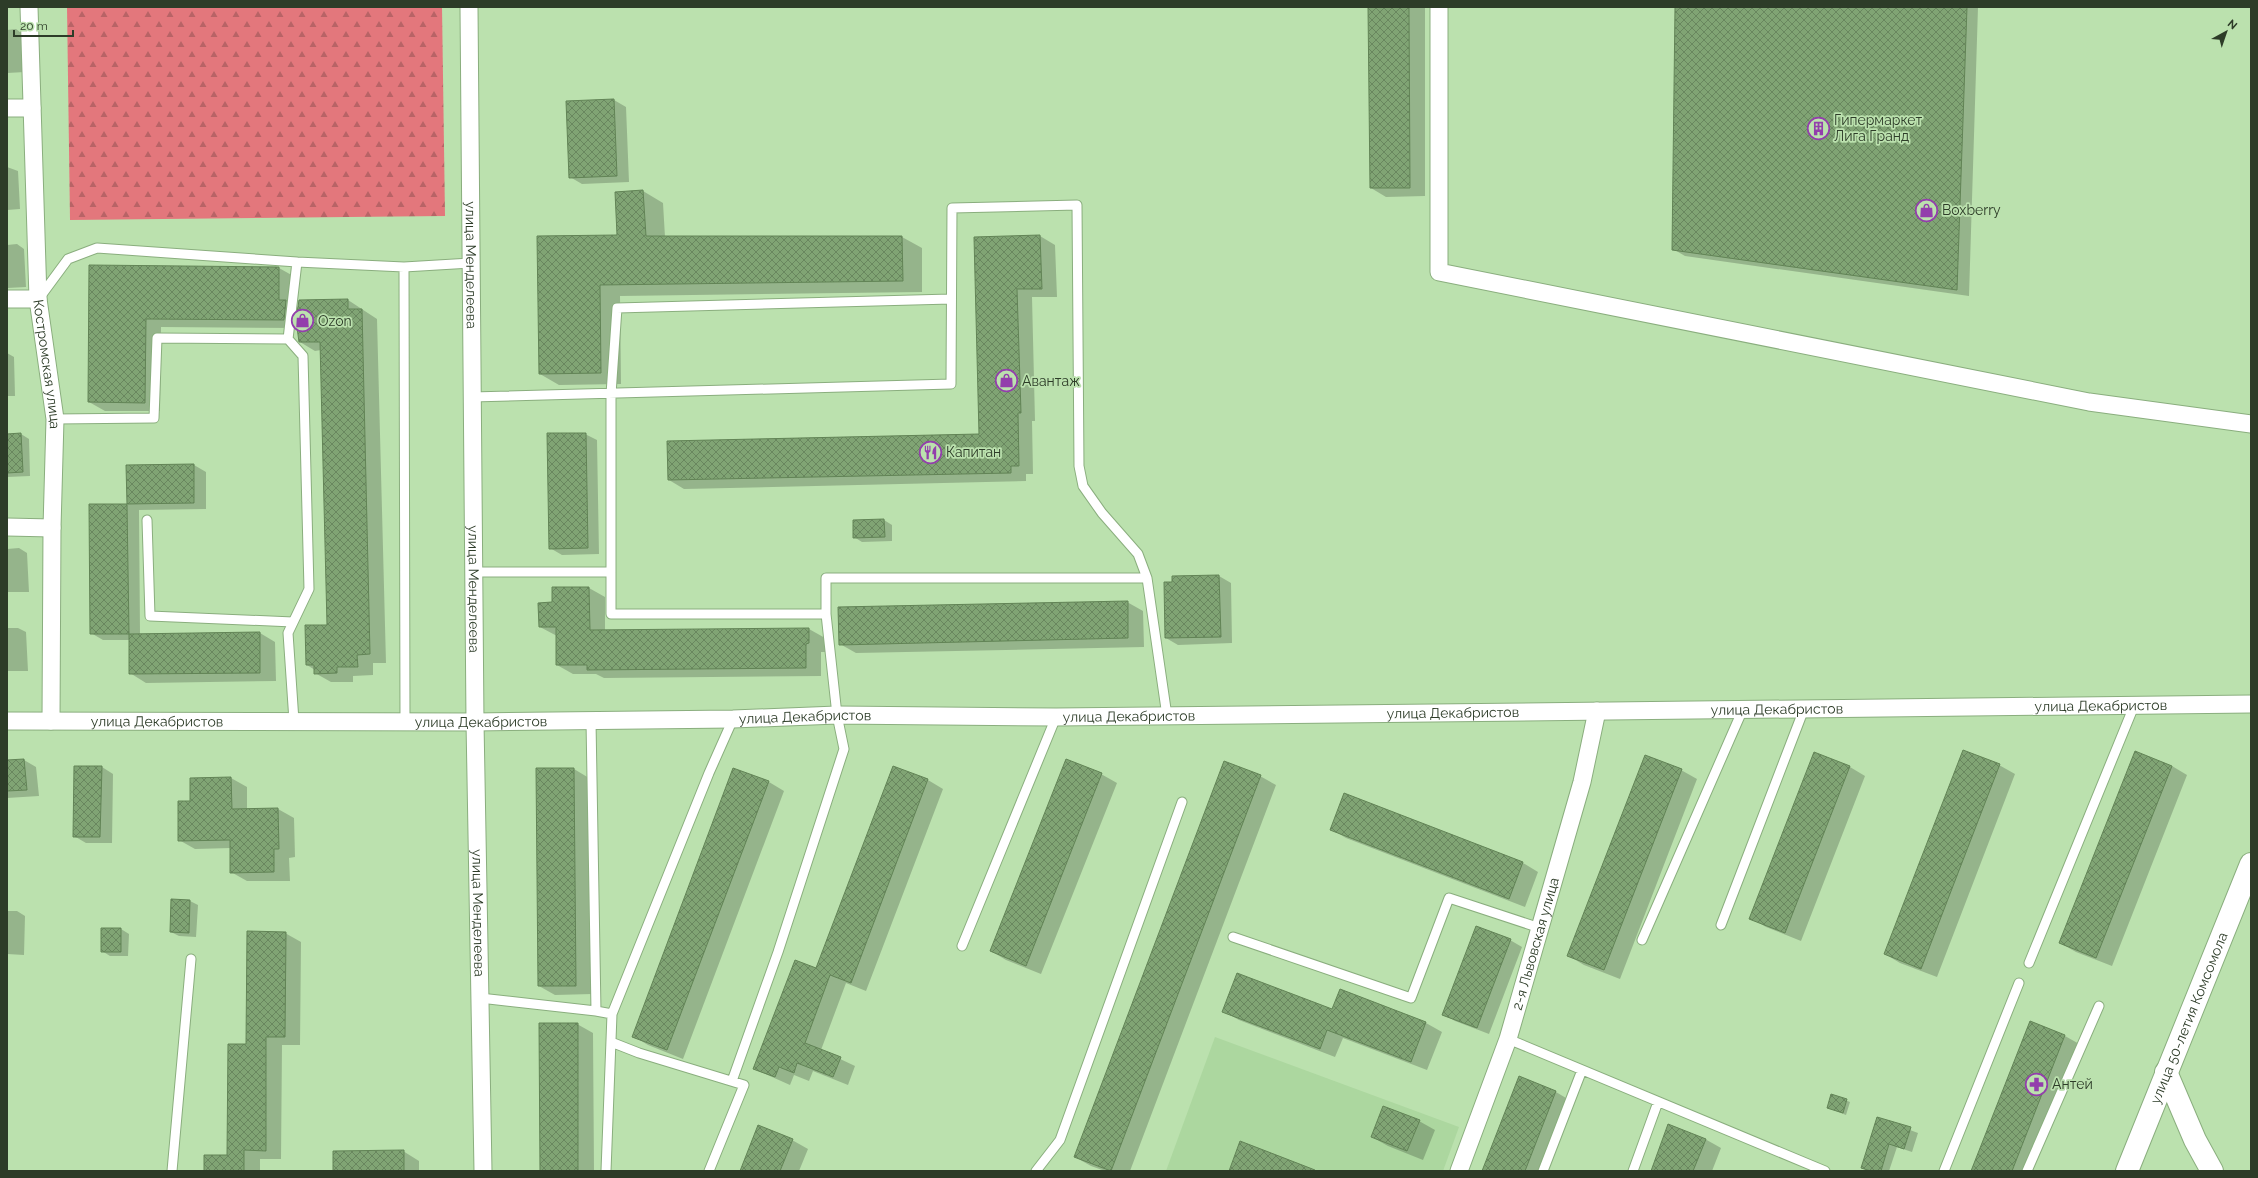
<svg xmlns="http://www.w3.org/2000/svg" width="2258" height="1178" font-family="Raleway,sans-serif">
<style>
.built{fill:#acd79f}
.forest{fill:url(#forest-firs)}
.shadow{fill:#0003}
.building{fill:url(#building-cross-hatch);stroke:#628456}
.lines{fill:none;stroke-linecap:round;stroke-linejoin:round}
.service-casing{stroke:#8aae7e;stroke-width:11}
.minor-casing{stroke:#8aae7e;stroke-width:19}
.tertiary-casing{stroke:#8aae7e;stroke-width:24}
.secondary-casing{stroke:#8aae7e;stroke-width:24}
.service{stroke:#fff;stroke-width:9}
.minor{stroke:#fff;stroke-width:17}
.tertiary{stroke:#fff;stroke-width:22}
.secondary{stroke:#fff;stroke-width:22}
.labels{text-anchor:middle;stroke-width:3.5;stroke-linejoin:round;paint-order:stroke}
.poi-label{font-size:14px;fill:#2d3c28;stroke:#bbe1ae;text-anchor:start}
.street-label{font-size:14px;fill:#2d3c28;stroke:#bbe1ae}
</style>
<defs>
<pattern id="forest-firs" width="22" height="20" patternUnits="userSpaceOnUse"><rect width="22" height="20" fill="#e3777c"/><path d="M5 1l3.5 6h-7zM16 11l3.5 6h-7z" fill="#b86366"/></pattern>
<pattern id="building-cross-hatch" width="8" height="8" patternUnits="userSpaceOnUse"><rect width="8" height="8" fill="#80a474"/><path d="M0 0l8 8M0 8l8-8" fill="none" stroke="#69875f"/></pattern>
</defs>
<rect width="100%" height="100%" fill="#bbe1ae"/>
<path class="built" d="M 1215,1037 L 1459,1127 L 1443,1171 L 1166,1171 Z"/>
<path class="forest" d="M 67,7 L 442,7 L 445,216 L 70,220 Z"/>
<path class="shadow" d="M 1369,7 L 1425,7 L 1425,196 L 1386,197 L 1371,188 Z
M 1676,7 L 1978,7 L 1969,296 L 1685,256 L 1673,249 Z
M 16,29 L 23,34 L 25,72 L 7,73 L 7,30 Z
M 614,100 L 626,107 L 629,182 L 582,184 L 570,177 L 567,102 Z
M 7,167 L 18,171 L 20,209 L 7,210 Z
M 643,191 L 663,203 L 665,237 L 902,237 L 922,248 L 922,292 L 620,296 L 621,384 L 559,385 L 540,374 L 618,236 L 616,193 Z
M 1040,236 L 1055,245 L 1057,297 L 1032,297 L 1035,421 L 1032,421 L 1033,474 L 1026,474 L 1026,481 L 684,489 L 669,480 L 980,435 L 975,238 Z
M 17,244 L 24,249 L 26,287 L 7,288 L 7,245 Z
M 90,266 L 279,268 L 295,277 L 294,306 L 299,308 L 348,300 L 377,319 L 386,663 L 373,663 L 373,675 L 353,676 L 353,682 L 331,682 L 315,673 L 315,670 L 307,665 L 328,626 L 321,350 L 315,351 L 300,342 L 298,328 L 161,327 L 160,411 L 105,411 L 89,402 Z
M 7,353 L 14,357 L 15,396 L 7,396 Z
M 21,434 L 29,439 L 30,476 L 7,477 L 7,435 Z
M 585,434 L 597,440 L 599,554 L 562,555 L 550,548 Z
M 194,465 L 206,472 L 206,509 L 139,510 L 140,634 L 260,633 L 275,642 L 276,681 L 146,683 L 130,673 L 130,640 L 103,640 L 91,633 L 90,505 L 128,505 L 127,466 Z
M 884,520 L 892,525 L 892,541 L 862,542 L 854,537 L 854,521 Z
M 19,548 L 27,553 L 29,592 L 7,592 L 7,549 Z
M 1219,576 L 1231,583 L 1232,643 L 1178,645 L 1166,638 Z
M 553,588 L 589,588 L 605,597 L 605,631 L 809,629 L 825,638 L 825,652 L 821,652 L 821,676 L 604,678 L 596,674 L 573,674 L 557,665 L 557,636 L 540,627 L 553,603 Z
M 1127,602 L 1143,611 L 1144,647 L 856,653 L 840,644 Z
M 7,628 L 18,628 L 26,632 L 28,671 L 7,671 Z
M 1815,754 L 1850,767 L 1865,776 L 1801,941 L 1766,927 L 1751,918 Z
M 24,760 L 36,767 L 39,796 L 7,798 L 7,761 Z
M 1999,765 L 2015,774 L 1937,977 L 1900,963 L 1885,954 Z
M 2172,766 L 2187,775 L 2112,966 L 2076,952 L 2060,943 Z
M 102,767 L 113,774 L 112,843 L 86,843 L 74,836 Z
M 893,767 L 928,780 L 943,789 L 866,991 L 846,983 L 821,1050 L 855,1066 L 848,1085 L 813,1071 L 809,1081 L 794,1075 L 790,1085 L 754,1069 L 817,970 Z
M 574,769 L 589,778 L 592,994 L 555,995 L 539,986 Z
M 1681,770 L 1697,779 L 1620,979 L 1584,965 L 1569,956 Z
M 1101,774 L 1117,783 L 1041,974 L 1006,960 L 991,951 Z
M 1260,776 L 1276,785 L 1130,1171 L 1105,1171 L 1091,1166 L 1075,1157 Z
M 231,778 L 247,787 L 247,810 L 278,809 L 294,818 L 295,857 L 289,858 L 290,881 L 247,881 L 231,872 L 231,848 L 195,849 L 179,840 L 191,802 Z
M 769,782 L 784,791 L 683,1059 L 648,1045 L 633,1036 Z
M 1344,794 L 1523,863 L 1538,872 L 1525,907 L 1346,838 L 1331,829 Z
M 190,901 L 198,905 L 196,937 L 179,936 L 171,932 Z
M 7,911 L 17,911 L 25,916 L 24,955 L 7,954 Z
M 102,929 L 121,929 L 129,934 L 128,956 L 110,956 L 102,951 Z
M 285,933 L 301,942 L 300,1045 L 282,1045 L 281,1159 L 260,1159 L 260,1171 L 205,1171 L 228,1156 Z
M 1510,940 L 1522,947 L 1489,1034 L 1455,1021 L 1444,1015 Z
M 1340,990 L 1426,1023 L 1442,1032 L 1427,1070 L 1343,1038 L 1335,1057 L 1239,1020 L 1223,1011 L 1332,1010 Z
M 2030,1022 L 2065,1036 L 2081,1045 L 2031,1171 L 1972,1171 Z
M 577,1024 L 593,1033 L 594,1171 L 541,1171 Z
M 1519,1078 L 1556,1092 L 1571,1101 L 1544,1171 L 1484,1171 Z
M 1832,1095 L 1850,1102 L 1846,1115 L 1828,1108 Z
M 1878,1118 L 1918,1133 L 1912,1152 L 1897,1147 L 1889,1171 L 1868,1171 L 1862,1167 Z
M 1419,1121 L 1435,1130 L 1423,1160 L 1388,1146 L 1372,1137 Z
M 1705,1139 L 1721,1148 L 1712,1171 L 1652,1171 Z
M 792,1140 L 808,1149 L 799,1171 L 742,1171 Z
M 403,1151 L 419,1161 L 419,1171 L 334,1171 Z"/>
<path class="building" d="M 1368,7 L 1409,7 L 1410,188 L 1370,188 Z
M 1675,7 L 1967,7 L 1957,290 L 1672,250 Z
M 614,99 L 617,176 L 569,178 L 566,101 Z
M 643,190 L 646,236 L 902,236 L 903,281 L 600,285 L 601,373 L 539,374 L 537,236 L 617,235 L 615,192 Z
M 1040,235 L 1042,289 L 1017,289 L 1021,413 L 1018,413 L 1019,466 L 1011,466 L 1011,473 L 668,480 L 667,441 L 979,434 L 974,237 Z
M 89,265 L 279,267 L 279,300 L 286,300 L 284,320 L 146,319 L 145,403 L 88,402 Z
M 348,299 L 348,309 L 362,309 L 370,654 L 357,655 L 358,667 L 337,667 L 337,673 L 314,674 L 314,665 L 306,665 L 305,625 L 327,625 L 320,342 L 299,342 L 296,320 L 299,300 Z
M 21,433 L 23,472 L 7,473 L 7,434 Z
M 547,433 L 586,433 L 588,548 L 549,549 Z
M 194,464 L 194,503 L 127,504 L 126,465 Z
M 89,504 L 127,504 L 129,634 L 90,634 Z
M 884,519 L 885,537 L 853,538 L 853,520 Z
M 1219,575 L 1221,637 L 1165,638 L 1164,582 L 1172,582 L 1172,576 Z
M 552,587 L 589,587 L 590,630 L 809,628 L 809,643 L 806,644 L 806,668 L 587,670 L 587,665 L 556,665 L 556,627 L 539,627 L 538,603 L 552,602 Z
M 1128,601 L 1128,638 L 839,645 L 838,607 Z
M 260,632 L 260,673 L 129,674 L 129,634 Z
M 1963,750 L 2000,764 L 1921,969 L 1884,954 Z
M 2135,751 L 2172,766 L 2096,958 L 2059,943 Z
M 1814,752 L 1850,766 L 1785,933 L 1749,919 Z
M 1645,755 L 1682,769 L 1604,970 L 1567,956 Z
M 24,759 L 27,790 L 7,791 L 7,760 Z
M 1066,759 L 1102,773 L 1026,966 L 990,951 Z
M 1224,761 L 1261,775 L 1111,1171 L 1074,1157 Z
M 74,766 L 102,766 L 100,837 L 73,837 Z
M 893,766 L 928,779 L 851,983 L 830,975 L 805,1043 L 841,1057 L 833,1077 L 797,1063 L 794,1073 L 779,1067 L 775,1077 L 753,1069 L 795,960 L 816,968 Z
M 536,768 L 574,768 L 576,986 L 538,986 Z
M 733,768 L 769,781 L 667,1050 L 632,1037 Z
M 231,777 L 232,809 L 278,808 L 279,849 L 274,849 L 274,872 L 230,873 L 230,840 L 178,841 L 178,801 L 190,801 L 190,778 Z
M 1344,793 L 1523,862 L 1509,899 L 1330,830 Z
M 171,899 L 190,900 L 189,933 L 170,932 Z
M 1476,926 L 1511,939 L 1477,1028 L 1442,1015 Z
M 101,928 L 121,928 L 121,952 L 101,952 Z
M 247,931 L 286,932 L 285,1037 L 266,1037 L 266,1151 L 244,1150 L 244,1171 L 204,1171 L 204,1155 L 227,1155 L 228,1044 L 246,1044 Z
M 1237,973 L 1332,1009 L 1340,989 L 1426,1022 L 1411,1062 L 1327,1030 L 1320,1049 L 1222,1012 Z
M 2030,1021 L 2065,1035 L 2012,1171 L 1971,1171 Z
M 539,1023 L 578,1023 L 578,1171 L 540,1171 Z
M 1519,1076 L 1556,1091 L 1525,1171 L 1482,1171 Z
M 1831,1094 L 1847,1099 L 1843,1113 L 1827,1108 Z
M 1383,1106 L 1420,1120 L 1407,1151 L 1371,1137 Z
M 1877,1117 L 1911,1127 L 1904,1149 L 1889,1144 L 1881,1171 L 1871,1171 L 1861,1168 Z
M 1668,1124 L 1706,1139 L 1693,1171 L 1651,1171 Z
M 758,1125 L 793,1139 L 780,1171 L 740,1171 Z
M 1240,1141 L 1315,1170 L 1314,1171 L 1229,1171 Z
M 404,1150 L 404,1171 L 333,1171 L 333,1151 Z"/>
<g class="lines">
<defs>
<path id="service" d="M 40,297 L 68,259 L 97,248 L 297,262
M 288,339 L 297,262 L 404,267
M 472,397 L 951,384 L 952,208 L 1077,205 L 1079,466 L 1083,486 L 1102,513 L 1138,554 L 1147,578 L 1167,716
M 55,419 L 154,418 L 157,338 L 288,339 L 303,356 L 309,589 L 288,633 L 294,721
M 147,520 L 150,616 L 293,622
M 473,572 L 611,572
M 826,614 L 826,578 L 1147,578
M 591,721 L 596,1011 L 612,1014
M 405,722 L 404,267 L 471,263
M 1721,925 L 1804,709
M 1233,937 L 1411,998 L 1449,898 L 1540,928
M 1642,940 L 1743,709
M 962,946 L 1056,717
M 2029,963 L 2134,706
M 480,998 L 596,1011
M 1508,1039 L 1825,1171
M 611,1042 L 639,1053 L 744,1085 L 709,1171
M 732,1081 L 778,952 L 844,749 L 837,715 L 826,614 L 611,614 L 611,394 L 617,308 L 951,299
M 172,1171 L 191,959
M 606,1171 L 612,1014 L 709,773 L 733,719
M 1036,1171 L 1060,1140 L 1182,802
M 1543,1171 L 1582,1070
M 1633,1171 L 1658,1102
M 1944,1171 L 2019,983
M 2027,1171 L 2099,1006"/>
<g id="minor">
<path id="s1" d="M 29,7 L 38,299 L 55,419 L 52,528 L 51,721"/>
<path id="s2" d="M 469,7 L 475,722 L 483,1171"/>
<path d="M 1439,7 L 1439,272 L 2089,402 L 2251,424"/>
<path d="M 7,108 L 32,108"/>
<path d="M 7,299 L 38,299"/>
<path d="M 7,527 L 52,528"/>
<path id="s3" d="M 7,721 L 475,722 L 733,719 L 837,715 L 1056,717 L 2251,704"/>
<path id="s4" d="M 1459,1171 L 1508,1039 L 1582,782 L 1597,711"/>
</g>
<path id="tertiary" d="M 2166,1072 L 2195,1140 L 2212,1171"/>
<g id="secondary">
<path id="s5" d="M 2127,1171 L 2251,864"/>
</g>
</defs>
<use href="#service" class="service-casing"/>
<use href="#minor" class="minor-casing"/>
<use href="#tertiary" class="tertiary-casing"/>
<use href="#secondary" class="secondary-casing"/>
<use href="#service" class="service"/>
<use href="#minor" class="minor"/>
<use href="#tertiary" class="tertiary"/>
<use href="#secondary" class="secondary"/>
</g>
<defs>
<symbol id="building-ring" viewBox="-11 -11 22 22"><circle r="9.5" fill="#bbe1ae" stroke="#933eac" stroke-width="1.5"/><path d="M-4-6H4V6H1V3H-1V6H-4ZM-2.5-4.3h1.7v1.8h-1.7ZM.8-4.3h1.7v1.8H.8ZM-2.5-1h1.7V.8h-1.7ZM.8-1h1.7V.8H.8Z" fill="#933eac"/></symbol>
<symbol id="shop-ring" viewBox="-11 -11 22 22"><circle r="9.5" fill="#bbe1ae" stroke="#933eac" stroke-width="1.5"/><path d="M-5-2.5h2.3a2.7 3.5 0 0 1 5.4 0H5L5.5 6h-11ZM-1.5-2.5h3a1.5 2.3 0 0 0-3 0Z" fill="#933eac"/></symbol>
<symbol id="restaurant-ring" viewBox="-11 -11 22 22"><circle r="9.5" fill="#bbe1ae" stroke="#933eac" stroke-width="1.5"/><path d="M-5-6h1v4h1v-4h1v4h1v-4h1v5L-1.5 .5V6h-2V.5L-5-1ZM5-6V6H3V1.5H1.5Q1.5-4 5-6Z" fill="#933eac"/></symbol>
<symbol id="pharmacy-ring" viewBox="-11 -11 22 22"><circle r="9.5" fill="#bbe1ae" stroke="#933eac" stroke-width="1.5"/><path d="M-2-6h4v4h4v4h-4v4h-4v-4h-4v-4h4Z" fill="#933eac"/></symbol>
</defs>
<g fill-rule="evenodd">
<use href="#building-ring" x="1806" y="116" width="25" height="25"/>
<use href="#shop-ring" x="1914" y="198" width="25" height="25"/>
<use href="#shop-ring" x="290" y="308" width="25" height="25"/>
<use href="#shop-ring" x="994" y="368" width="25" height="25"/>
<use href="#restaurant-ring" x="918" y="440" width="25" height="25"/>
<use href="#pharmacy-ring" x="2024" y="1072" width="25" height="25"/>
</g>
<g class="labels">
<g class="poi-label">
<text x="1834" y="125">Гипермаркет<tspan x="1834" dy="16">Лига Гранд</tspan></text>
<text x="1942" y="215">Boxberry</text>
<text x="318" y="326">Ozon</text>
<text x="1022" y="386">Авантаж</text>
<text x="946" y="457">Капитан</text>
<text x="2052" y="1089">Антей</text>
</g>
<g class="street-label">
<text dy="5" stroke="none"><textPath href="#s2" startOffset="258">улица Менделеева</textPath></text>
<text dy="5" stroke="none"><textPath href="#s1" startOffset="358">Костромская улица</textPath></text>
<text dy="5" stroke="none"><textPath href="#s2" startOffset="582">улица Менделеева</textPath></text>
<text dy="5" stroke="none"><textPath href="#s3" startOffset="2094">улица Декабристов</textPath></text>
<text dy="5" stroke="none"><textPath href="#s3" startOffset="1770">улица Декабристов</textPath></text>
<text dy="5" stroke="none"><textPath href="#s3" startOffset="1446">улица Декабристов</textPath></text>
<text dy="5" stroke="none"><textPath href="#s3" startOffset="1122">улица Декабристов</textPath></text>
<text dy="5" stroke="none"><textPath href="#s3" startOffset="798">улица Декабристов</textPath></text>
<text dy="5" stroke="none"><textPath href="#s3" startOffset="150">улица Декабристов</textPath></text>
<text dy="5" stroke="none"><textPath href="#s3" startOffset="474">улица Декабристов</textPath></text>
<text dy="5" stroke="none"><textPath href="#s2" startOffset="906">улица Менделеева</textPath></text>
<text dy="5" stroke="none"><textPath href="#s4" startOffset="240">2-я Львовская улица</textPath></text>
<text dy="5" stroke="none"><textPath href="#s5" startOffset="165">улица 50-летия Комсомола</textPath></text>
</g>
</g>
<rect width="2258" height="1178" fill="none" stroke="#2d3c28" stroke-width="16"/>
<g transform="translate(2226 32) rotate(40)" stroke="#bbe1ae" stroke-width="3" paint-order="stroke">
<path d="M0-3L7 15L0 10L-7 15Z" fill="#2d3c28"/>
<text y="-6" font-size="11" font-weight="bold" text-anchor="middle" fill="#2d3c28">N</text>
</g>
<path d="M14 30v6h59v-6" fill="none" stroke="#2d3c28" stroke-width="2"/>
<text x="20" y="30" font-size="12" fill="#2d3c28" stroke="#bbe1ae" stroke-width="3" paint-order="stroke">20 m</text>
</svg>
